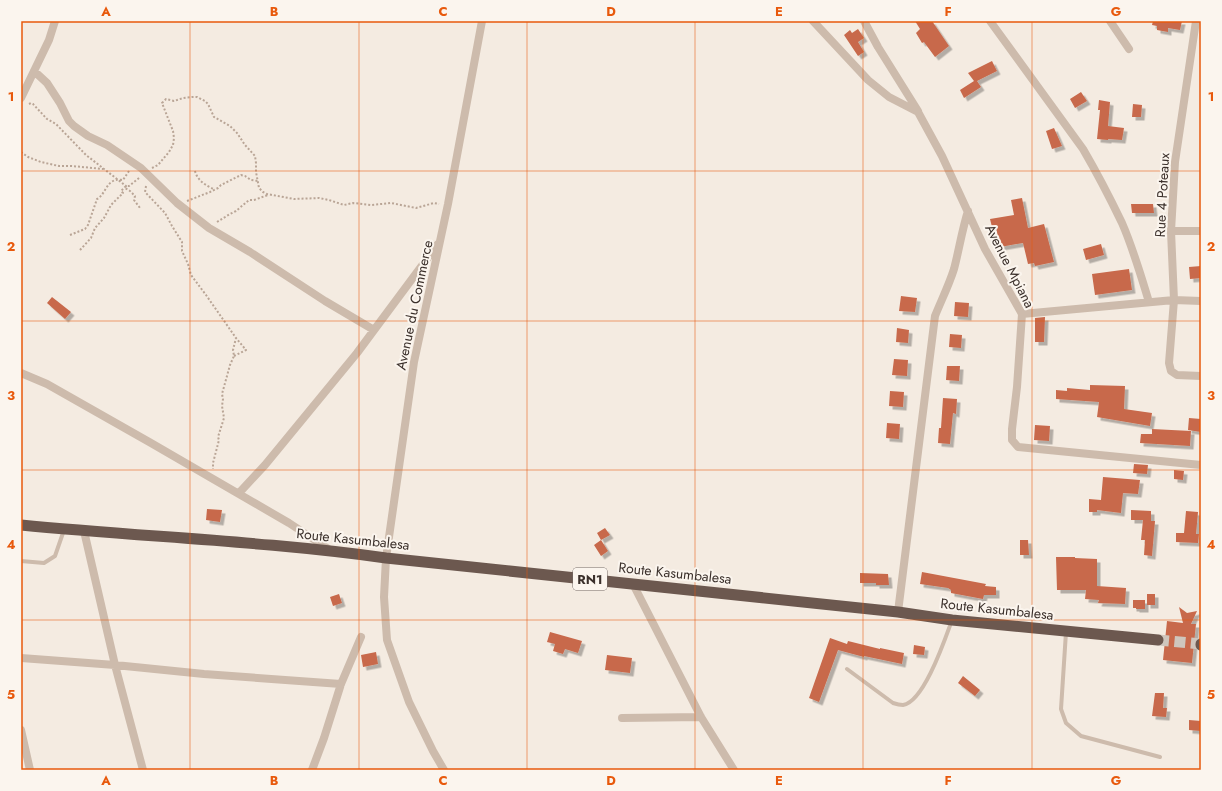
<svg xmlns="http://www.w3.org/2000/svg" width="1222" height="791" font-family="Jost,sans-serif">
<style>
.building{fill:#c8694b;filter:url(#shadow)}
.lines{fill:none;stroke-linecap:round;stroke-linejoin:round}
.trunk-tunnel{stroke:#cfc6bd;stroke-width:11;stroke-dasharray:11 5.5;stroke-linecap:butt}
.path{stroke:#b9a596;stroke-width:2;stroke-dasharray:2 2;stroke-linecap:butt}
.service{stroke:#cdbbac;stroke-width:4}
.minor{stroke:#cdbbac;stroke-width:8}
.trunk{stroke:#6c584f;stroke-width:11}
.grid{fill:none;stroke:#e8590c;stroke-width:1;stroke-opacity:0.55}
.labels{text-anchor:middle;stroke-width:4;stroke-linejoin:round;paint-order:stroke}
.shield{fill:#fbf5ee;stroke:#756b66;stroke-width:1}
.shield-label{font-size:13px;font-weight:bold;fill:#3b302b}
.street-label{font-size:14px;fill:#3b302b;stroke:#fbf5ee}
.neatline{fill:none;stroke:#e8590c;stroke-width:1.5}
.grid-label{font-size:13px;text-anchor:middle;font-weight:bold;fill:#e8590c}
</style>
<defs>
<filter id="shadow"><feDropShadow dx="3.5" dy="3.5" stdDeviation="0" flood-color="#0004"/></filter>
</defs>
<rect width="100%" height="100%" fill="#f4ebe1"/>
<path class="building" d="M 915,21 L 932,21 L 949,46 L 935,57 L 924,42 L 922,43 L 916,33 L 920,29 Z
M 1153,21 L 1182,21 L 1180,30 L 1168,28 L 1168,32 L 1157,30 L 1157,26 L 1152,25 Z
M 858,29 L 864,38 L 858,42 L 864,52 L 858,56 L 844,35 L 850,30 L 852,33 Z
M 992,61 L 997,71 L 977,81 L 981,87 L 964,98 L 960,90 L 974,81 L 968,73 Z
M 1081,92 L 1087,101 L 1075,108 L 1070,99 Z
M 1099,100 L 1110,102 L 1108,126 L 1124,128 L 1122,140 L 1108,139 L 1108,140 L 1097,139 L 1100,110 L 1098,110 Z
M 1133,104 L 1142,105 L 1141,117 L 1132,117 Z
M 1054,128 L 1062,146 L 1052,149 L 1046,131 Z
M 1022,198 L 1028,228 L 1044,224 L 1054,262 L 1035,266 L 1034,263 L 1028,264 L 1023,243 L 1000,247 L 996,227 L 992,227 L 990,219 L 1014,215 L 1011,200 Z
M 1131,204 L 1153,204 L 1154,213 L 1132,213 Z
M 1101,244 L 1104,255 L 1086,260 L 1083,249 Z
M 1201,266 L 1201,278 L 1190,279 L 1189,267 Z
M 1129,269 L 1132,290 L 1095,295 L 1092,274 Z
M 901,296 L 917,298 L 915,312 L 899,311 Z
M 52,297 L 71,312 L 65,319 L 47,303 Z
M 955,302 L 969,303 L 968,317 L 954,316 Z
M 1045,317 L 1044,342 L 1035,342 L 1035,318 Z
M 897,328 L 909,330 L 908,343 L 896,342 Z
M 950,334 L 962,335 L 961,348 L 949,347 Z
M 894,359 L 908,360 L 907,376 L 892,375 Z
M 947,366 L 960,366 L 959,381 L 946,380 Z
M 1090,385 L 1125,386 L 1124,409 L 1152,413 L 1150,426 L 1097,417 L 1099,402 L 1056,399 L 1056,390 L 1067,391 L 1067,388 L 1090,390 Z
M 890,391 L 904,392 L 903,407 L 889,406 Z
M 943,398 L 957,399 L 956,414 L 953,413 L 950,444 L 938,443 L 939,428 L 941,428 Z
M 1189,418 L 1201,419 L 1201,432 L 1188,430 Z
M 887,423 L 900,424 L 899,439 L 886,438 Z
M 1035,425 L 1050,426 L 1049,441 L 1034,440 Z
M 1152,429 L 1191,431 L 1190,446 L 1140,443 L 1141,434 L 1152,434 Z
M 1134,464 L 1148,465 L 1147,474 L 1133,473 Z
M 1174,470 L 1184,471 L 1183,480 L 1174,479 Z
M 1103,477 L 1140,480 L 1138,494 L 1123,493 L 1121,513 L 1097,510 L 1097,512 L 1089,512 L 1089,499 L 1101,500 Z
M 207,509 L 222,510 L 220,522 L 206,520 Z
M 1131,510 L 1151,511 L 1151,521 L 1155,521 L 1152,556 L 1144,555 L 1145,540 L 1141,540 L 1143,520 L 1131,520 Z
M 1186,511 L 1198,512 L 1196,534 L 1199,534 L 1198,543 L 1176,542 L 1176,533 L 1184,533 Z
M 605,528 L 610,535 L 601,540 L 597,533 Z
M 601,540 L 608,551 L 601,556 L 594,545 Z
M 1020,540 L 1028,540 L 1029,555 L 1020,555 Z
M 1056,557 L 1075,557 L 1075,558 L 1097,559 L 1097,586 L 1126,588 L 1125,604 L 1098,603 L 1099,600 L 1085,599 L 1086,590 L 1057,590 Z
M 922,572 L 986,584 L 985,586 L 996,587 L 996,595 L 984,595 L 983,599 L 951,593 L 951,590 L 948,588 L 920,584 Z
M 860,573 L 888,574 L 889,585 L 876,585 L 876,583 L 860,583 Z
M 339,594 L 342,603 L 333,606 L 330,597 Z
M 1147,594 L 1155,594 L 1155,605 L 1147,605 Z
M 1133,600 L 1145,600 L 1145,609 L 1136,609 L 1136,608 L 1133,608 Z
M 1179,607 L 1187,613 L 1197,611 L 1191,624 L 1196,624 L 1192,663 L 1163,660 L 1167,621 L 1183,623 Z
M 550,632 L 582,641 L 578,653 L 565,649 L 563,654 L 553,651 L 555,644 L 547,642 Z
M 830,638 L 847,644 L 848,641 L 880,649 L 880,648 L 904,653 L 902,664 L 864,656 L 864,657 L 838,650 L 819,702 L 809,698 Z
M 914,645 L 925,647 L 924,655 L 913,654 Z
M 376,652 L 378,664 L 363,667 L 361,655 Z
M 607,655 L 632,658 L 630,673 L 605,670 Z
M 963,676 L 980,690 L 975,696 L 958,683 Z
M 1155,693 L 1164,693 L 1163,708 L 1167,708 L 1166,717 L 1152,716 Z
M 1189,720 L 1201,721 L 1201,731 L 1189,730 Z"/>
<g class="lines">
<path class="trunk-tunnel" d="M 1158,640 L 1201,644"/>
<path class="path" d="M 29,104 L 31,103 L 33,104 L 47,119 L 56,124 L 86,155 L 126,186 L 125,188 L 130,191 L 135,196 L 134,200 L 140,208
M 21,152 L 28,157 L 41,162 L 59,166 L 72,166 L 103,169
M 152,168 L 158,165 L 169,152 L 173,145 L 174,138 L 173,131 L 162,103 L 166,99 L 174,101 L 183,98 L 192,97 L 197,97 L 205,101 L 208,104 L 214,117 L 230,126 L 237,133 L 245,145 L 255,156 L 256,163 L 256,172 L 259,188 L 263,192 L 267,194 L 294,199 L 319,198 L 329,200 L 344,205 L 353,203 L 371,205 L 391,203 L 416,208 L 434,203 L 439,204
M 195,171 C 197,180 206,186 214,189
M 146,186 L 145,192 L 165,213 L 172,226 L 182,242 L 182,251 L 188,264 L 191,275 L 206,295 L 236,338 L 233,350 L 234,356 L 230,365 L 222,394 L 223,399 L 222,406 L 224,418 L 218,437 L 219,440 L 213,463 L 213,469
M 187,201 L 210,192 L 218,188 L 221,185 L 241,175 L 245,176 L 251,180 L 258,181
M 217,222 L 230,214 L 236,211 L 249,200 L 254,200 L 268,195
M 70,235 L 85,229 L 88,225 L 97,199 C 105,195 106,182 116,180 C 118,179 121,180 123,180 L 129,171
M 80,250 L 91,238 L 95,228 L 104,218 L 111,205 L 123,193 L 121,191 L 126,186 L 129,186 L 139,178
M 234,356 L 246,350 L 236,338"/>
<path class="service" d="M 21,561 L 44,563 L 55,556 L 64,530
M 1066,632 L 1061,709 L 1066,723 L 1081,736 L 1160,757
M 847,669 L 893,703 C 896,704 900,705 903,705 C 924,702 945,639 952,620"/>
<path class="minor" d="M 813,21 L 868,80 L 889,97 L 918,112 L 942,156 L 985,249 L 1022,314 L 1017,387 L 1012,429 L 1012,440 L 1018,447 L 1201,465
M 864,21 L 878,47 L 918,111
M 990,21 L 1083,149 C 1097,173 1110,198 1122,223 C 1133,248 1141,276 1149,302
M 1110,21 L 1129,49
M 1196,21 L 1175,162 L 1171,231 L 1174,300 L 1169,363 L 1171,371 L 1177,375 L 1201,376
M 34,71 L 47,83 L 60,103 L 69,121 L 74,126 L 88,136 L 107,145 L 141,168 L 177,203 L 209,228 L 250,252 L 325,301 L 374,330
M 21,98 L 49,40 L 55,21
M 1171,231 L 1201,231
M 1022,314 L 1174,300 L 1201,301
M 21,373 L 47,384 L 151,443 L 289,523 L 330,550
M 239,493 L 265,465 L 357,353 L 438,244
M 84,531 L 115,665 L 143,770
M 633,584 L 701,717 L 734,770
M 898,612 L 935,316 C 941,301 949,285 954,269 C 959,250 962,230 968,211
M 21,658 L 115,665 L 204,674 L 341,684
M 622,718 L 701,717
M 21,730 L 30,770
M 312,770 L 324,738 L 341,684 L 361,637
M 444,770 L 433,751 L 409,702 L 387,640 L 384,597 L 386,558 L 414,362 L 448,204 L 482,21"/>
<path class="trunk" d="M 21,525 C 143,537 265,541 386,558 L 898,612 L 952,620 L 1158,640
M 1201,644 L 1201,645"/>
</g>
<path class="grid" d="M 190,21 L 190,770M 359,21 L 359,770M 527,21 L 527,770M 695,21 L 695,770M 863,21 L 863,770M 1032,21 L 1032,770M 21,171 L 1201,171M 21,321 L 1201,321M 21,470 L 1201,470M 21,620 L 1201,620"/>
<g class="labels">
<rect class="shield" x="573" y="568" width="34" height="22" rx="3"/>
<g class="shield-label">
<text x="590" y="584">RN1</text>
</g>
<g class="street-label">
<text transform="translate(1162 195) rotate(-87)" y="5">Rue 4 Poteaux</text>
<text transform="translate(1010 266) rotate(63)" y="5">Avenue Mpiana</text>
<text transform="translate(414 305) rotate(-78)" y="5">Avenue du Commerce</text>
<text transform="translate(353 539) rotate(6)" y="5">Route Kasumbalesa</text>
<text transform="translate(675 573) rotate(6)" y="5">Route Kasumbalesa</text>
<text transform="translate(997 609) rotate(6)" y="5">Route Kasumbalesa</text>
</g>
</g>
<rect width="1222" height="791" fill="none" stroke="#fbf5ee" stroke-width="44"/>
<rect x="22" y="22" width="1178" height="747" class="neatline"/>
<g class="grid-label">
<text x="106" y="16">A</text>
<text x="274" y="16">B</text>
<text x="443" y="16">C</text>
<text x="611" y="16">D</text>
<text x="779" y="16">E</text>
<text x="948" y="16">F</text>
<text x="1116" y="16">G</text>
<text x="11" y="101">1</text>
<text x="1211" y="101">1</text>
<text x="11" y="251">2</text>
<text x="1211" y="251">2</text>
<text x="11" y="400">3</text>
<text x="1211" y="400">3</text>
<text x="11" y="549">4</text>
<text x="1211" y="549">4</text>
<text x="11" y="699">5</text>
<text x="1211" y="699">5</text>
<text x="106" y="785">A</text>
<text x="274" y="785">B</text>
<text x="443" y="785">C</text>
<text x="611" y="785">D</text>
<text x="779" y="785">E</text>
<text x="948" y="785">F</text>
<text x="1116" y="785">G</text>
</g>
</svg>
